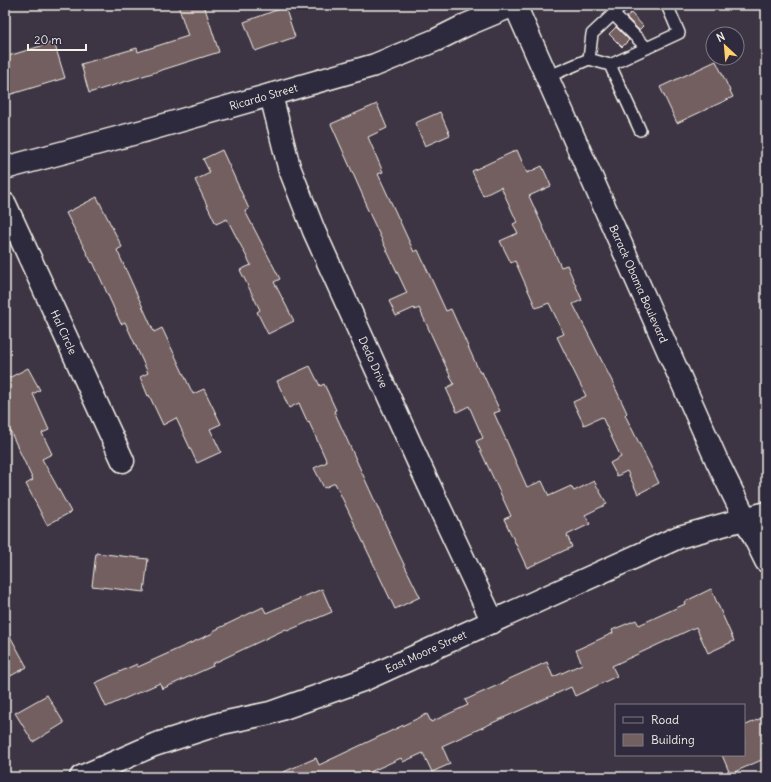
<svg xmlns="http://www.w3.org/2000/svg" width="771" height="782" font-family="Delius,sans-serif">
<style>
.building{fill:#735f60;stroke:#f4f1e8}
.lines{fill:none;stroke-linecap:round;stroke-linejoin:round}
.lane-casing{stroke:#f4f1e8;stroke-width:14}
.street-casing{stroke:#f4f1e8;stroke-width:25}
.secondary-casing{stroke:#f4f1e8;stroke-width:25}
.lane{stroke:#2f2a3d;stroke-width:11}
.street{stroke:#2f2a3d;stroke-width:22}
.secondary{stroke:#2f2a3d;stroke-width:22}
.labels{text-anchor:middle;stroke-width:3;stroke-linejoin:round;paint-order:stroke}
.street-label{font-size:11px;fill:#f4f1e8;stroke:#2f2a3d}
</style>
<rect width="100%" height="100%" fill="#3d3544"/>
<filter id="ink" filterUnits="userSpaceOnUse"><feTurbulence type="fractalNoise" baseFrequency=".025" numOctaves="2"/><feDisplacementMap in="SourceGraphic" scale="8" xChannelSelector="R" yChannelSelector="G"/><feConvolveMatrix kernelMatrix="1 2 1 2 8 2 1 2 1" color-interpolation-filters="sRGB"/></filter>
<g filter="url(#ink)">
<path class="building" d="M 178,5 L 204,5 L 219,52 L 89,93 L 81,64 L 137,48 L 138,52 L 188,36 Z
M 285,7 L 295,37 L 255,51 L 244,22 Z
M 631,13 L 643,26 L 639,30 L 626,17 Z
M 616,27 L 629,40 L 622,47 L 609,34 Z
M 54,42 L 65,78 L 5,96 L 5,57 Z
M 716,61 L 733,97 L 677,123 L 660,87 Z
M 377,104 L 387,128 L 368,137 L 383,172 L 378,174 L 414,252 L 418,250 L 446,311 L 451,309 L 480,373 L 482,372 L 500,411 L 494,413 L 527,487 L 542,481 L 549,496 L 571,486 L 574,491 L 594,481 L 607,504 L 585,515 L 590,524 L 567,535 L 572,547 L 527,568 L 504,519 L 511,516 L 476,441 L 483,438 L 469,406 L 457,412 L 446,388 L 454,384 L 419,308 L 415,310 L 414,308 L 396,316 L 389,301 L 407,293 L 365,204 L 366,203 L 331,124 Z
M 440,112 L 450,135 L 425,146 L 415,123 Z
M 222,150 L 249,209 L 245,211 L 280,279 L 274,282 L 294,321 L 268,334 L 257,312 L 260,310 L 240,270 L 251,265 L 227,219 L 216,224 L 195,180 L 210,173 L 203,159 Z
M 517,150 L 527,173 L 542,166 L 551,186 L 529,196 L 561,267 L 567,265 L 582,300 L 573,304 L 613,383 L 627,413 L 625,415 L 659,483 L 638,494 L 627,471 L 617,476 L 610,463 L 621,457 L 602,417 L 584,425 L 573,402 L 586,396 L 557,337 L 564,334 L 549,303 L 536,308 L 515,261 L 511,263 L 500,241 L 518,233 L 513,224 L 517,222 L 501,187 L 483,196 L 472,171 Z
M 97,197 L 122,247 L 117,250 L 154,332 L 162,328 L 193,394 L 204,389 L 221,424 L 210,429 L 221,452 L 197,463 L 176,418 L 163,425 L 149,395 L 148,396 L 140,377 L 148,373 L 125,322 L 121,324 L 93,262 L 92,263 L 66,213 Z
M 310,366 L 320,386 L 324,384 L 336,410 L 334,411 L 398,552 L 420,597 L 395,609 L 335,483 L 324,488 L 314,468 L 327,462 L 309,422 L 308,423 L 299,403 L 289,408 L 277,381 Z
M 28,368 L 40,390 L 33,394 L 49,430 L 42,433 L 52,454 L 42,459 L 71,512 L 47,525 L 26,484 L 33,480 L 5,420 L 5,380 Z
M 96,553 L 148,559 L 144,592 L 92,586 Z
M 322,589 L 332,612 L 287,631 L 286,629 L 212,664 L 213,666 L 162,689 L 160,683 L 106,707 L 95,683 L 137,664 L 138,667 L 213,633 L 213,631 L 263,607 L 266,613 Z
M 711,589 L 734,641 L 708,653 L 696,627 L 612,666 L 617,676 L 575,696 L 571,687 L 442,746 L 450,764 L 432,772 L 423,753 L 403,762 L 401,758 L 359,777 L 272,777 L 316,758 L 319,765 L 427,714 L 431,722 L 468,705 L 465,700 L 507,681 L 507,680 L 547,662 L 553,677 L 582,664 L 576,650 L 613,633 L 612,630 L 636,620 L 639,625 L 685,604 L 684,602 Z
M 5,627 L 27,667 L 5,679 Z
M 47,695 L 64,723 L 33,742 L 15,713 Z
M 766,716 L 766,758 L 730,774 L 722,755 L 744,755 L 744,726 Z"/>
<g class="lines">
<defs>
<path id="lane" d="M 613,14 L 647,48
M 589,59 L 592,34 L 623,5
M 610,65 L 640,130
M 547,77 L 589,59 L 610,65 L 679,33 L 667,5"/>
<g id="street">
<path id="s1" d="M 271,95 L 289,167 L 314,231 L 422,470 L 493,622"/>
<path id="s2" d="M 5,168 L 147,130 L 375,65 L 436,40 L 466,25 L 514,5"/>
<path id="s3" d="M 5,204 L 123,461"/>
<path id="s4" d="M 81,777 L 154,745 L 222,723 L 270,713 L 363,680 L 679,537 L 766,513"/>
</g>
<g id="secondary">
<path id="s5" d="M 515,5 L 717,461 L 766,561"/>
</g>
</defs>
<use href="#lane" class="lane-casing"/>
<use href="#street" class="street-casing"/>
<use href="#secondary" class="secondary-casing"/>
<use href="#lane" class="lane"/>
<use href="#street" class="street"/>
<use href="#secondary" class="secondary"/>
</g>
</g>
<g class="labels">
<g class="street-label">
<text dy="4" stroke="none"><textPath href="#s2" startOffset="268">Ricardo Street</textPath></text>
<text dy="4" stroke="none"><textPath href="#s5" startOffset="305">Barack Obama Boulevard</textPath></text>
<text dy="4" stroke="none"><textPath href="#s3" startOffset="141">Hal Circle</textPath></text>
<text dy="4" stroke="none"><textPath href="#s1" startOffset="287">Dedo Drive</textPath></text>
<text dy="4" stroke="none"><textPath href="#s4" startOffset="368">East Moore Street</textPath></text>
</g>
</g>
<rect width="771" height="782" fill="none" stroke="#2f2a3d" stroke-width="20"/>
<rect x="10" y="10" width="751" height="762" fill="none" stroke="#f4f1e8" stroke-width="1.5" filter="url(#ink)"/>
<rect x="615" y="704" width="130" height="52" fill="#2f2a3d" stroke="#7e7a81"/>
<rect x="623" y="717" width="20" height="6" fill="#2f2a3d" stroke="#7e7a81"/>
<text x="651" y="724" font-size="12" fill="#f4f1e8">Road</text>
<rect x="623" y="734" width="20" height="12" fill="#735f60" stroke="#7e7a81"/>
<text x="651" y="744" font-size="12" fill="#f4f1e8">Building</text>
<g transform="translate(725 46) rotate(334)"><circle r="19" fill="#2f2a3d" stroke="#7e7a81"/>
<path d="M0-3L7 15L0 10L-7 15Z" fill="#ffd166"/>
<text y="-6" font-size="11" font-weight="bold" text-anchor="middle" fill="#f4f1e8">N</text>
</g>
<path d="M28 44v6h58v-6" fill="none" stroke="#f4f1e8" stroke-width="2"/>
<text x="34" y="44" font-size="12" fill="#f4f1e8" stroke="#2f2a3d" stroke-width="3" paint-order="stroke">20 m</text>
</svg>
